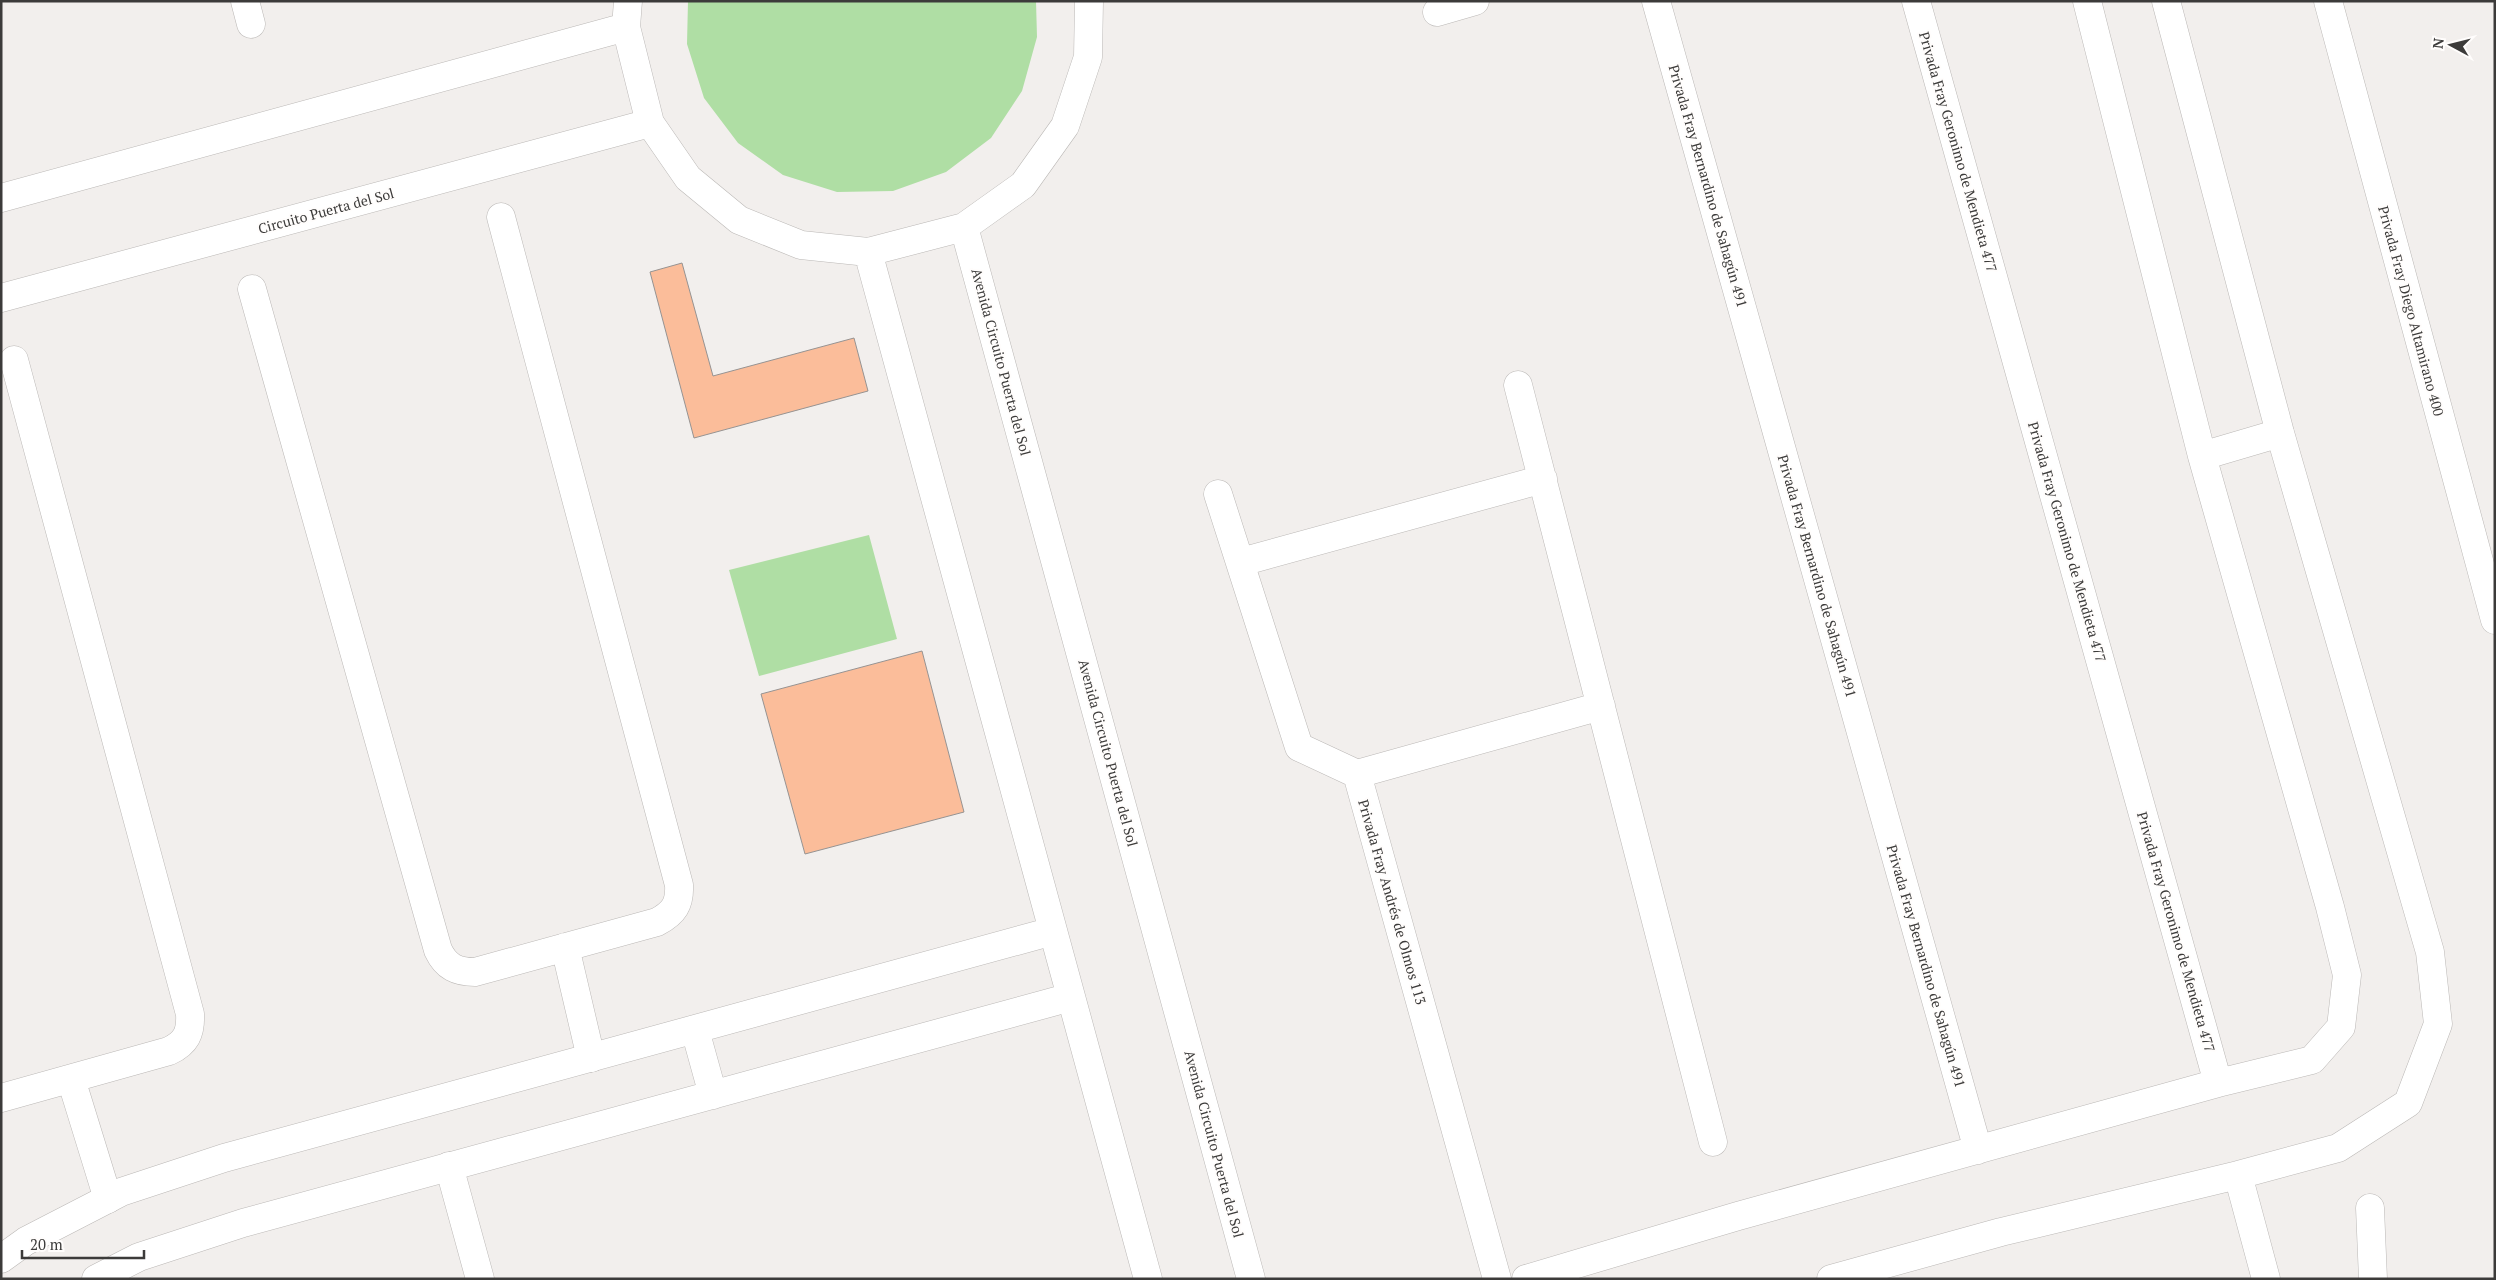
<svg xmlns="http://www.w3.org/2000/svg" width="2496" height="1280" font-family="'PT Serif',serif">
<style>
.green{fill:#afdea4}
.building{fill:#fbbd9a;stroke:#969392}
.lines{fill:none;stroke-linecap:round;stroke-linejoin:round}
.street-casing{stroke:#bbb8b6;stroke-width:29}
.secondary-casing{stroke:#bbb8b6;stroke-width:29}
.street{stroke:#fff;stroke-width:28}
.secondary{stroke:#fff;stroke-width:28}
.labels{text-anchor:middle;stroke-width:4;stroke-linejoin:round;paint-order:stroke}
.street-label{font-size:14px;fill:#3c3b3a;stroke:#fffdfc}
</style>
<rect width="100%" height="100%" fill="#f2efed"/>
<path class="green" d="M 688,1 L 1036,1 L 1037,37 L 1022,91 L 991,138 L 946,172 L 893,191 L 837,192 L 783,175 L 738,143 L 704,98 L 687,44 Z
M 869,535 L 897,639 L 759,676 L 729,570 Z"/>
<path class="building" d="M 682,263 L 713,376 L 854,338 L 868,391 L 694,438 L 650,272 Z
M 922,651 L 964,812 L 805,854 L 761,694 Z"/>
<g class="lines">
<defs>
<path id="street" d="M 245,1 L 251,24
M 1656,1 L 1978,1150
M 1916,1 L 2218,1083
M 2328,1 L 2495,620
M 1437,12 L 1475,1
M 252,289 L 438,950 C 446,967 457,972 475,972 L 657,922 C 674,913 680,904 679,885 L 501,217
M 1518,385 L 1713,1142
M 2202,456 L 2280,433
M 1218,494 L 1299,747 L 1357,774 L 1497,1279
M 1241,562 L 1543,479
M 1357,774 L 1601,706
M 565,947 L 591,1058
M 71,1079 L 108,1199
M 1,1098 L 169,1051 C 186,1043 191,1033 190,1014 L 14,360
M 449,1166 L 480,1279
M 2238,1175 L 2266,1279
M 2370,1208 L 2373,1279
M 1526,1279 L 1738,1216 L 2218,1083 L 2312,1060 L 2341,1027 L 2347,975 L 2330,907 L 2202,456 L 2087,1
M 1831,1279 L 2001,1232 L 2238,1175 L 2338,1148 L 2408,1103 L 2438,1024 L 2430,952 L 2280,433 L 2166,1"/>
<path id="secondary" d="M 628,1 L 626,27 L 650,123 L 688,178 L 739,220 L 801,245 L 868,252 L 964,227 L 1023,185 L 1065,126 L 1088,57 L 1089,1
M 1,198 L 626,27
M 964,227 L 1251,1279
M 868,252 L 1148,1279
M 1,298 L 650,123
M 695,1030 L 713,1095
M 1,1259 L 26,1241 L 121,1192 L 224,1158 L 1053,931
M 96,1279 L 139,1257 L 243,1223 L 1071,997"/>
</defs>
<use href="#street" class="street-casing"/>
<use href="#secondary" class="secondary-casing"/>
<use href="#street" class="street"/>
<use href="#secondary" class="secondary"/>
</g>
<g class="labels">
<g class="street-label">
<text transform="translate(1958 152) rotate(74)" y="5">Privada Fray Geronimo de Mendieta 477</text>
<text transform="translate(1708 186) rotate(74)" y="5">Privada Fray Bernardino de Sahagún 491</text>
<text transform="translate(326 211) rotate(-15)" y="5">Circuito Puerta del Sol</text>
<text transform="translate(2411 311) rotate(75)" y="5">Privada Fray Diego Altamirano 400</text>
<text transform="translate(1001 362) rotate(75)" y="5">Avenida Circuito Puerta del Sol</text>
<text transform="translate(2067 542) rotate(74)" y="5">Privada Fray Geronimo de Mendieta 477</text>
<text transform="translate(1817 576) rotate(74)" y="5">Privada Fray Bernardino de Sahagún 491</text>
<text transform="translate(1108 753) rotate(75)" y="5">Avenida Circuito Puerta del Sol</text>
<text transform="translate(1392 902) rotate(74)" y="5">Privada Fray Andrés de Olmos 113</text>
<text transform="translate(2176 932) rotate(74)" y="5">Privada Fray Geronimo de Mendieta 477</text>
<text transform="translate(1926 966) rotate(74)" y="5">Privada Fray Bernardino de Sahagún 491</text>
<text transform="translate(1214 1144) rotate(75)" y="5">Avenida Circuito Puerta del Sol</text>
</g>
</g>
<rect width="2496" height="1280" fill="none" stroke="#3c3b3a" stroke-width="5"/>
<g transform="translate(2451 45) rotate(277)" stroke="#fffdfc" stroke-width="4" paint-order="stroke">
<path d="M0-4L9 19L0 12L-9 19Z" fill="#3c3b3a"/>
<text y="-8" font-size="14" font-weight="bold" text-anchor="middle" fill="#3c3b3a">N</text>
</g>
<path d="M22 1250v8h122v-8" fill="none" stroke="#3c3b3a" stroke-width="2.5"/>
<text x="30" y="1250" font-size="15" fill="#3c3b3a" stroke="#fffdfc" stroke-width="4" paint-order="stroke">20 m</text>
</svg>
